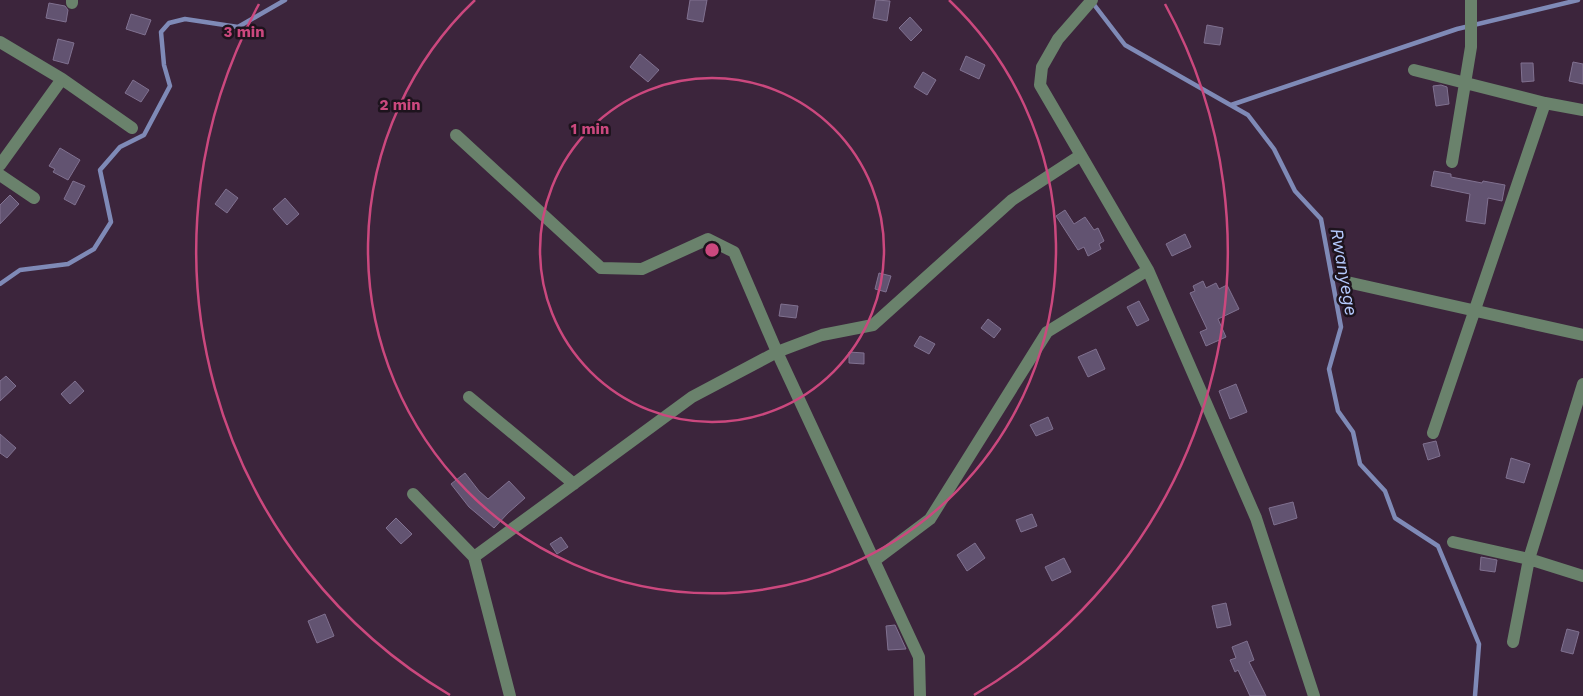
<svg xmlns="http://www.w3.org/2000/svg" width="1583" height="696" font-family="'Work Sans',sans-serif">
<style>
.lines{fill:none;stroke-linecap:round;stroke-linejoin:round}
.stream{stroke:#7f8ab7;stroke-width:4.5}
.building{fill:#625371;stroke:#807190}
.minor{stroke:#6a826c;stroke-width:12}
.ring{fill:none;stroke:#cb487e;stroke-width:2.5}
.labels{text-anchor:middle;stroke-width:5;stroke-linejoin:round;paint-order:stroke}
.water-label{font-size:18px;font-style:italic;fill:#b4c9fc;stroke:#1d131d}
.centre{fill:#cb487e;stroke:#1d131d;stroke-width:2.5}
.ring-label{font-size:15px;text-anchor:middle;font-weight:bold;fill:#cb487e;stroke:#1d131d;stroke-width:5;stroke-linejoin:round;paint-order:stroke}
</style>
<rect width="100%" height="100%" fill="#3c253c"/>
<g class="lines">
<path class="stream" d="M 1092,2 L 1125,45 L 1248,115 L 1274,149 L 1295,191 L 1321,219 L 1341,327 L 1329,369 L 1338,411 L 1353,432 L 1360,464 L 1385,491 L 1395,518 L 1438,546 L 1479,644 L 1475,696
M 1231,105 L 1457,29 L 1578,0
M 0,284 L 20,270 L 68,264 L 94,249 L 111,222 L 100,170 L 120,147 L 144,135 L 170,86 L 164,65 L 161,32 L 169,23 L 185,19 L 238,27 L 285,0"/>
</g>
<path class="building" d="M 690,0 L 707,0 L 703,22 L 687,19 Z
M 876,0 L 890,1 L 887,21 L 873,18 Z
M 49,3 L 65,6 L 68,10 L 66,22 L 46,18 Z
M 131,14 L 151,20 L 145,35 L 126,29 Z
M 910,17 L 922,30 L 911,41 L 899,28 Z
M 1207,25 L 1223,28 L 1220,45 L 1204,43 Z
M 58,39 L 74,43 L 68,64 L 53,60 Z
M 640,54 L 659,70 L 648,82 L 630,67 Z
M 966,56 L 985,65 L 979,79 L 960,70 Z
M 1573,62 L 1583,64 L 1583,84 L 1569,81 Z
M 1521,63 L 1533,63 L 1534,81 L 1522,82 Z
M 923,72 L 936,80 L 927,95 L 914,87 Z
M 133,80 L 149,90 L 141,102 L 125,93 Z
M 1441,85 L 1447,87 L 1449,104 L 1436,106 L 1433,86 Z
M 60,148 L 80,160 L 68,180 L 53,172 L 55,169 L 49,166 Z
M 1434,171 L 1451,174 L 1451,177 L 1482,183 L 1483,181 L 1505,185 L 1502,201 L 1488,198 L 1485,224 L 1466,221 L 1470,194 L 1431,186 Z
M 73,181 L 85,186 L 75,205 L 64,199 Z
M 226,189 L 238,198 L 227,213 L 215,204 Z
M 10,195 L 19,204 L 0,224 L 0,205 Z
M 285,198 L 299,214 L 287,225 L 273,209 Z
M 1065,210 L 1074,224 L 1085,217 L 1094,230 L 1098,228 L 1104,241 L 1099,244 L 1101,249 L 1088,256 L 1084,247 L 1078,250 L 1056,216 Z
M 1185,234 L 1191,247 L 1172,256 L 1166,244 Z
M 879,273 L 891,276 L 886,292 L 875,289 Z
M 1203,281 L 1206,288 L 1216,283 L 1219,289 L 1227,285 L 1239,309 L 1218,319 L 1226,337 L 1206,346 L 1200,332 L 1207,329 L 1190,293 L 1195,291 L 1193,286 Z
M 1139,301 L 1149,320 L 1137,326 L 1127,307 Z
M 781,304 L 798,306 L 796,318 L 779,316 Z
M 988,319 L 1001,329 L 994,338 L 981,328 Z
M 920,336 L 935,344 L 929,354 L 914,346 Z
M 1096,349 L 1105,369 L 1088,377 L 1078,357 Z
M 849,352 L 864,353 L 864,364 L 849,363 Z
M 6,376 L 16,386 L 0,401 L 0,381 Z
M 75,381 L 84,391 L 70,404 L 61,394 Z
M 1236,384 L 1247,412 L 1230,419 L 1219,391 Z
M 1048,417 L 1053,429 L 1036,436 L 1030,425 Z
M 0,434 L 16,448 L 7,458 L 0,453 Z
M 1436,441 L 1440,456 L 1428,460 L 1423,444 Z
M 1511,458 L 1530,464 L 1524,483 L 1506,478 Z
M 465,473 L 479,491 L 488,499 L 509,481 L 525,498 L 508,513 L 494,528 L 469,507 L 451,484 Z
M 1293,502 L 1297,518 L 1274,525 L 1269,508 Z
M 1032,514 L 1037,526 L 1021,532 L 1016,520 Z
M 396,518 L 412,534 L 401,544 L 386,528 Z
M 561,537 L 568,547 L 557,554 L 550,544 Z
M 975,543 L 985,558 L 967,571 L 957,555 Z
M 1481,557 L 1497,560 L 1495,572 L 1480,570 Z
M 1064,558 L 1071,572 L 1052,581 L 1045,567 Z
M 1226,603 L 1231,625 L 1217,628 L 1212,606 Z
M 325,614 L 334,636 L 317,643 L 308,621 Z
M 895,625 L 906,649 L 888,650 L 886,626 Z
M 1567,629 L 1579,632 L 1573,654 L 1561,651 Z
M 1247,641 L 1254,660 L 1249,662 L 1266,696 L 1250,696 L 1238,670 L 1235,672 L 1230,660 L 1236,658 L 1232,647 Z"/>
<g class="lines">
<path class="minor" d="M 1092,0 L 1058,39 L 1042,67 L 1040,85 L 1148,270 L 1256,518 L 1314,696
M 72,3 L 72,0
M 0,42 L 62,79 L 132,128
M 1414,70 L 1545,103 L 1583,110
M 456,135 L 601,268 L 642,269 L 708,239 L 734,252 L 777,352 L 919,657 L 920,696
M 1452,162 L 1471,47 L 1471,0
M 0,165 L 62,79
M 0,175 L 34,198
M 1347,282 L 1583,335
M 469,397 L 574,484
M 1433,433 L 1545,103
M 413,494 L 474,557 L 510,696
M 1453,542 L 1529,559 L 1583,576
M 474,557 L 692,397 L 777,352 L 822,335 L 873,325 L 1012,200 L 1081,155
M 874,561 L 930,519 L 1047,332 L 1148,270
M 1513,642 L 1529,559 L 1583,384"/>
</g>
<g class="ring">
<circle cx="712" cy="250" r="172"/>
<path d="M949 0A344 344 0 1 1 475 0"/>
<path d="M450 695A516 516 0 0 1 259 4M1165 4A516 516 0 0 1 974 695"/>
</g>
<g class="labels">
<g class="water-label">
<text transform="translate(1344 272) rotate(80)" y="6">Rwanyege</text>
</g>
</g>
<circle cx="712" cy="250" r="8" class="centre"/>
<g class="ring-label">
<text x="244" y="37">3 min</text>
<text x="400" y="110">2 min</text>
<text x="590" y="134">1 min</text>
</g>
</svg>
